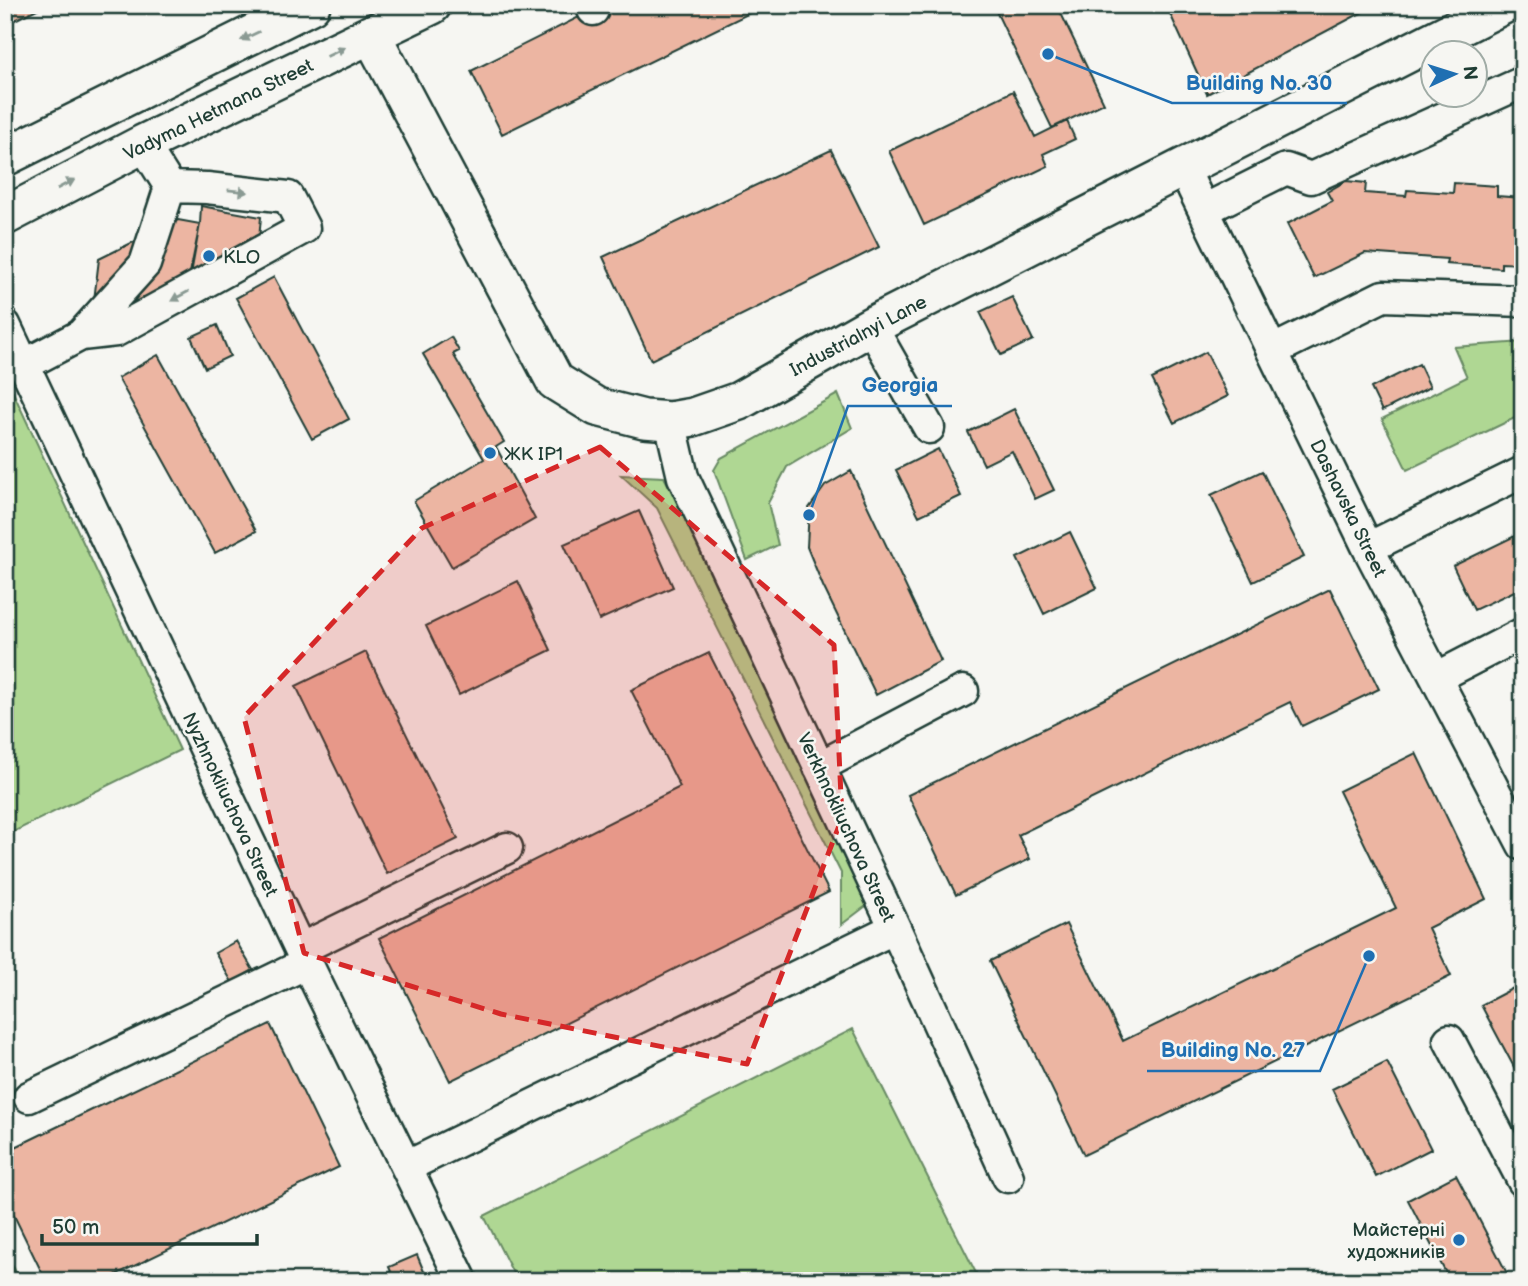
<svg xmlns="http://www.w3.org/2000/svg" width="1528" height="1286" font-family="'Balsamiq Sans',sans-serif">
<style>
.green{fill:#afd793;stroke:#678a64;stroke-width:2}
.building{fill:#ecb5a2;stroke:#1f3d34;stroke-width:2}
.lines{fill:none;stroke-linecap:round;stroke-linejoin:round}
.minor-casing{stroke:#1f3d34;stroke-width:35}
.major-casing{stroke:#1f3d34;stroke-width:42}
.minor{stroke:#f6f6f2;stroke-width:30}
.major{stroke:#f6f6f2;stroke-width:37}
.oneway{fill:#8a9a93}
.marked{fill:#d62828;fill-opacity:0.2;stroke:#d62828;stroke-width:5;stroke-dasharray:14 9;stroke-linejoin:round}
.poi-dot{fill:#1f6fb2;stroke:#f6f6f2;stroke-width:2.5}
.labels{text-anchor:middle;stroke-width:5;stroke-linejoin:round;paint-order:stroke}
.street-label{font-size:19px;fill:#1f3d34;stroke:#f6f6f2}
.poi-label{font-size:19px;fill:#1f3d34;stroke:#f6f6f2;text-anchor:start}
.leader{fill:none;stroke:#1f6fb2;stroke-width:2.5}
.callout-dot{fill:#1f6fb2;stroke:#f6f6f2;stroke-width:2.5}
.callout-label{font-size:21px;text-anchor:middle;font-weight:bold;fill:#1f6fb2;stroke:#f6f6f2;stroke-width:5;stroke-linejoin:round;paint-order:stroke}
</style>
<rect width="100%" height="100%" fill="#f6f6f2"/>
<filter id="ink" filterUnits="userSpaceOnUse"><feTurbulence type="fractalNoise" baseFrequency=".0143" numOctaves="2"/><feDisplacementMap in="SourceGraphic" scale="14" xChannelSelector="R" yChannelSelector="G"/><feConvolveMatrix kernelMatrix="1 2 1 2 8 2 1 2 1" color-interpolation-filters="sRGB"/></filter>
<g filter="url(#ink)">
<path class="green" d="M 1523,342 L 1523,414 L 1407,470 L 1382,419 L 1467,377 L 1454,347 Z
M 5,375 L 180,750 L 5,836 Z
M 838,394 L 852,428 L 787,467 L 768,503 L 778,545 L 747,560 L 714,470 L 721,458 Z
M 621,475 L 664,477 L 704,550 L 870,903 L 841,925 L 841,873 L 657,508 Z
M 853,1029 L 980,1281 L 517,1281 L 484,1216 Z
M 5,1249 L 20,1281 L 5,1281 Z"/>
<path class="building" d="M 5,5 L 45,5 L 5,25 Z
M 603,5 L 759,5 L 760,8 L 502,134 L 471,71 Z
M 993,5 L 1057,5 L 1104,103 L 1052,128 Z
M 1166,5 L 1376,5 L 1207,94 Z
M 1013,91 L 1035,137 L 1067,121 L 1075,139 L 1043,154 L 1048,166 L 924,225 L 889,151 Z
M 831,150 L 879,247 L 651,360 L 603,257 Z
M 1346,181 L 1366,183 L 1365,193 L 1406,196 L 1407,190 L 1453,193 L 1454,183 L 1497,186 L 1497,196 L 1523,198 L 1523,264 L 1501,263 L 1501,268 L 1446,264 L 1447,259 L 1365,253 L 1314,278 L 1287,224 L 1332,201 L 1327,192 Z
M 201,206 L 261,217 L 259,239 L 190,273 L 200,224 Z
M 178,220 L 200,224 L 189,285 L 121,319 L 92,317 L 99,259 Z
M 274,277 L 349,419 L 312,439 L 236,298 Z
M 1012,297 L 1033,340 L 1001,355 L 980,312 Z
M 217,325 L 230,356 L 205,368 L 191,337 Z
M 451,337 L 459,351 L 453,354 L 504,442 L 496,447 L 535,519 L 452,567 L 414,501 L 484,459 L 423,354 Z
M 1206,352 L 1228,396 L 1174,423 L 1152,379 Z
M 158,355 L 256,531 L 215,553 L 118,378 Z
M 1419,364 L 1430,387 L 1382,411 L 1371,388 Z
M 1014,409 L 1054,490 L 1035,499 L 1012,451 L 984,465 L 968,432 Z
M 938,449 L 961,496 L 919,516 L 896,470 Z
M 851,471 L 941,661 L 876,695 L 823,586 L 807,547 L 809,508 L 825,486 Z
M 1262,471 L 1304,557 L 1253,582 L 1211,495 Z
M 639,511 L 673,587 L 599,620 L 564,544 Z
M 1070,532 L 1097,588 L 1044,614 L 1017,558 Z
M 1523,532 L 1523,587 L 1474,610 L 1453,566 Z
M 518,581 L 551,650 L 459,695 L 426,626 Z
M 1330,589 L 1379,689 L 1302,726 L 1290,702 L 1018,835 L 1030,859 L 956,895 L 908,795 Z
M 366,652 L 458,839 L 387,874 L 296,686 Z
M 709,653 L 829,892 L 450,1081 L 379,938 L 680,787 L 631,690 Z
M 1416,753 L 1486,899 L 1428,928 L 1451,976 L 1084,1155 L 990,961 L 1066,924 L 1123,1041 L 1396,908 L 1339,791 Z
M 236,941 L 253,970 L 232,982 L 215,953 Z
M 1523,983 L 1523,1084 L 1481,1005 Z
M 270,1024 L 339,1167 L 103,1281 L 46,1281 L 5,1197 L 5,1152 Z
M 1387,1062 L 1431,1149 L 1376,1177 L 1332,1089 Z
M 1456,1175 L 1511,1281 L 1450,1281 L 1408,1200 Z
M 417,1255 L 428,1281 L 395,1281 L 389,1267 Z"/>
<g class="lines">
<defs>
<path id="minor" d="M 591,5 L 593,10
M 1183,168 L 1368,548 L 1523,845
M 1204,210 L 1286,169 L 1311,178 L 1523,82
M 5,325 L 300,949 L 462,1281
M 871,326 L 929,428
M 81,335 L 116,331 L 304,228 L 288,197 L 207,188 L 170,187
M 1272,351 L 1383,296 L 1523,301
M 24,365 L 81,335 L 145,264 L 170,187 L 143,144
M 1368,548 L 1523,472
M 1436,678 L 1523,633
M 819,767 L 963,691
M 895,928 L 1008,1177
M 300,949 L 507,848
M 1449,1040 L 1523,1181
M 29,1097 L 307,963
M 408,1166 L 895,928 L 683,477 L 670,421"/>
<path id="major" d="M 371,34 L 555,381 L 597,407 L 644,419 L 670,421 L 693,417 L 739,401 L 871,326 L 1503,5
M 5,157 L 311,5
M 5,216 L 143,144 L 432,5"/>
</defs>
<use href="#minor" class="minor-casing"/>
<use href="#major" class="major-casing"/>
<use href="#minor" class="minor"/>
<use href="#major" class="major"/>
</g>
<defs><path id="oneway-solid" d="M-6-.8H1V-3.2L6.5 0L1 3.2V.8H-6Z" transform="scale(1.75)"/></defs>
<g class="oneway">
<use href="#oneway-solid" transform="translate(250 36) rotate(154)"/>
<use href="#oneway-solid" transform="translate(336 52) rotate(-26)"/>
<use href="#oneway-solid" transform="translate(66 184) rotate(-28)"/>
<use href="#oneway-solid" transform="translate(238 191) rotate(6)"/>
<use href="#oneway-solid" transform="translate(180 296) rotate(151)"/>
</g>
</g>
<path class="marked" d="M 600,447 L 834,645 L 842,818 L 747,1064 L 501,1014 L 304,953 L 244,717 L 422,528 Z"/>
<g class="poi-dot">
<circle cx="209" cy="256" r="7"/>
<circle cx="490" cy="453" r="7"/>
<circle cx="1459" cy="1240" r="7"/>
</g>
<g class="labels">
<g class="street-label">
<text transform="translate(218 109) rotate(-26)" y="7">Vadyma Hetmana Street</text>
<text transform="translate(858 335) rotate(-28)" y="7">Industrialnyi Lane</text>
<text transform="translate(1349 508) rotate(64)" y="7">Dashavska Street</text>
<text transform="translate(231 804) rotate(65)" y="7">Nyzhnokliuchova Street</text>
<text transform="translate(847 827) rotate(65)" y="7">Verkhnokliuchova Street</text>
</g>
<g class="poi-label">
<text x="223" y="263">KLO</text>
<text x="504" y="460">ЖК IP1</text>
<text x="1445" y="1236" text-anchor="end">Майстерні<tspan x="1445" dy="22">художників</tspan></text>
</g>
</g>
<path class="leader" d="M1048 54L1172 103H1347M809 515L848 406H952M1369 956L1320 1071H1147"/>
<g class="callout-dot">
<circle cx="1048" cy="54" r="7"/>
<circle cx="809" cy="515" r="7"/>
<circle cx="1369" cy="956" r="7"/>
</g>
<g class="callout-label">
<text x="1259" y="90">Building No. 30</text>
<text x="900" y="392">Georgia</text>
<text x="1233" y="1057">Building No. 27</text>
</g>
<rect width="1528" height="1286" fill="none" stroke="#f6f6f2" stroke-width="28"/>
<rect x="14" y="14" width="1500" height="1258" fill="none" stroke="#1f3d34" stroke-width="2.5" filter="url(#ink)"/>
<g transform="translate(1454 74) rotate(86)"><circle r="33" fill="#f6f6f2" stroke="#a0aca6" stroke-width="2"/>
<path d="M0-5L12 26L0 18L-12 26Z" fill="#1f6fb2"/>
<text y="-10" font-size="19" font-weight="bold" text-anchor="middle" fill="#1f3d34">N</text>
</g>
<path d="M42 1234v10h215v-10" fill="none" stroke="#1f3d34" stroke-width="3.5"/>
<text x="52" y="1234" font-size="21" fill="#1f3d34" stroke="#f6f6f2" stroke-width="5" paint-order="stroke">50 m</text>
</svg>
